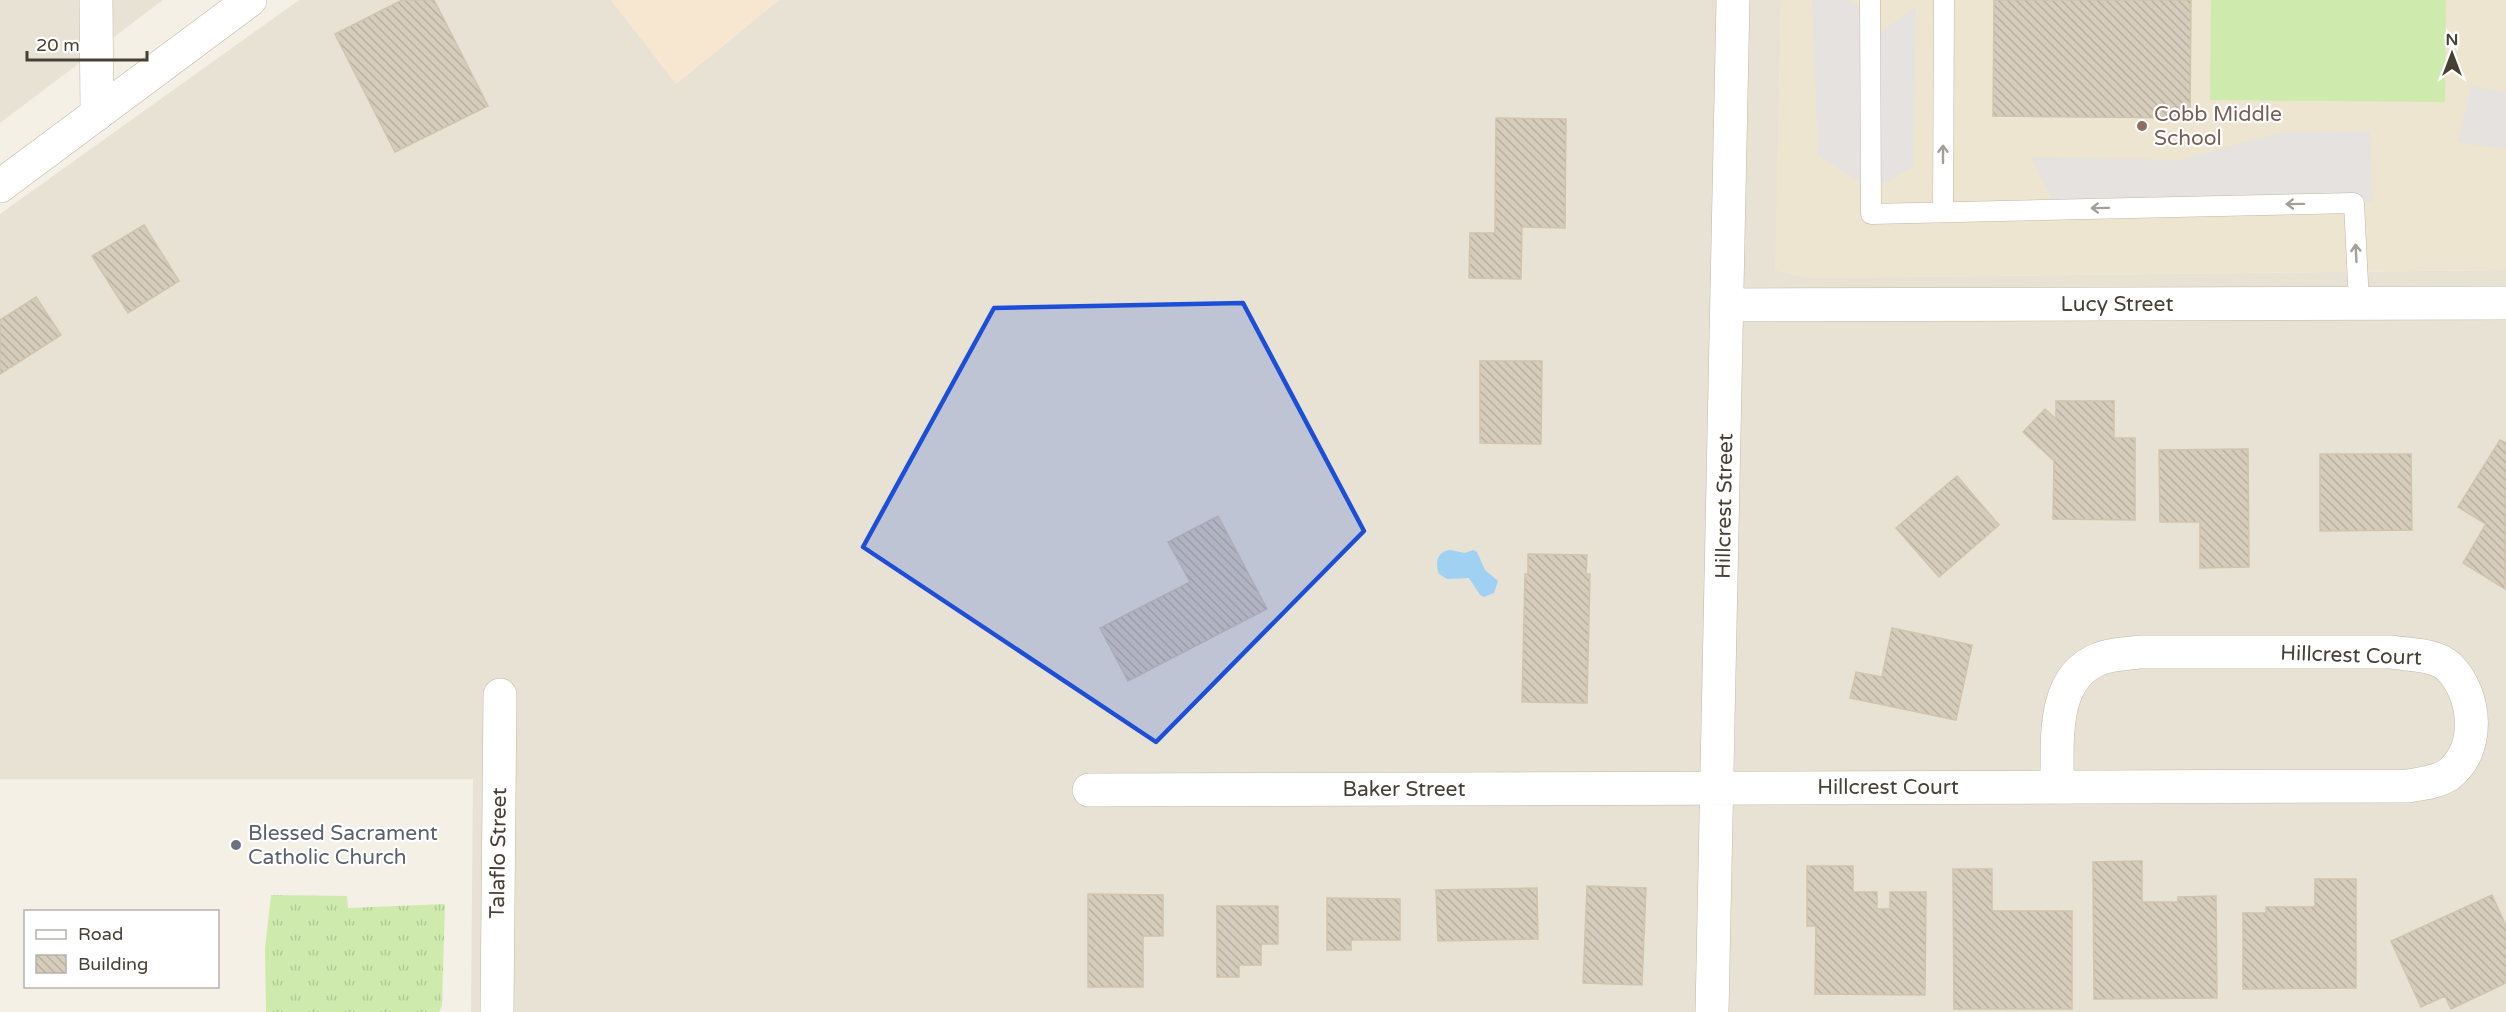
<svg xmlns="http://www.w3.org/2000/svg" width="2506" height="1012" font-family="'Varela Round',sans-serif">
<style>
.residential{fill:#e8e2d4}
.commercial{fill:#f7e7d0}
.education{fill:#eee5d0}
.grass{fill:url(#grass-tufts)}
.garden{fill:#ceeaad}
.parking{fill:#e5e2df}
.water{fill:#a0d1f3}
.building{fill:url(#building-back-hatch);stroke:#d1c4ae;stroke-width:1.5}
.lines{fill:none;stroke-linecap:round;stroke-linejoin:round}
.service-casing{stroke:#c0b8a8;stroke-width:21}
.minor-casing{stroke:#c0b8a8;stroke-width:34}
.tertiary-casing{stroke:#c0b8a8;stroke-width:34}
.service{stroke:#fff;stroke-width:20}
.minor{stroke:#fff;stroke-width:33}
.tertiary{stroke:#fff;stroke-width:33}
.oneway{stroke:#a3a09a}
.marked{fill:#1d4ed8;fill-opacity:0.2;stroke:#1d4ed8;stroke-width:4.5;stroke-linejoin:round}
.education-dot{fill:#8d6e63;stroke:#fff;stroke-width:2}
.worship-dot{fill:#6b7280;stroke:#fff;stroke-width:2}
.labels{text-anchor:middle;stroke-width:4.5;stroke-linejoin:round;paint-order:stroke}
.education-label{font-size:21px;fill:#785e54;stroke:#fff;text-anchor:start}
.street-label{font-size:21px;fill:#474035;stroke:#fff}
.worship-label{font-size:21px;fill:#5b616d;stroke:#fff;text-anchor:start}
</style>
<defs>
<pattern id="grass-tufts" width="24" height="20" patternUnits="userSpaceOnUse" patternTransform="scale(1.5)"><rect width="24" height="20" fill="#ceeaad"/><path d="M3 7l-1-3M5 7V3M7 7l1-3M15 17l-1-3M17 17v-4M19 17l1-3" fill="none" stroke="#b2ca95"/></pattern>
<pattern id="building-back-hatch" width="6" height="6" patternUnits="userSpaceOnUse" patternTransform="scale(1.5)"><rect width="6" height="6" fill="#d6ccbb"/><path d="M-1 5l2 2M0 0l6 6M5-1l2 2" fill="none" stroke="#b9b0a1"/></pattern>
</defs>
<rect width="100%" height="100%" fill="#f4f0e6"/>
<path class="residential" d="M 0,0 L 163,0 L 0,123 Z
M 299,0 L 611,0 L 677,83 L 779,0 L 1781,0 L 1776,270 L 1811,278 L 2506,270 L 2506,1012 L 471,1012 L 473,779 L 0,779 L 0,214 Z"/>
<path class="commercial" d="M 611,0 L 779,0 L 676,84 Z"/>
<path class="education" d="M 1781,0 L 2506,0 L 2506,270 L 1811,278 L 1775,270 Z"/>
<path class="grass" d="M 271,895 L 347,896 L 348,908 L 445,904 L 442,1006 L 439,1012 L 266,1012 L 265,948 Z"/>
<path class="garden" d="M 2211,0 L 2446,0 L 2445,102 L 2210,100 Z"/>
<path class="parking" d="M 1812,0 L 1848,0 L 1871,14 L 1871,39 L 1916,7 L 1913,167 L 1871,191 L 1818,155 Z
M 2471,86 L 2506,92 L 2506,149 L 2458,142 Z
M 2370,131 L 2373,202 L 2057,209 L 2030,157 L 2180,160 L 2283,132 Z"/>
<path class="water" d="M 1451,550 L 1465,553 L 1473,550 L 1477,552 L 1485,570 L 1498,581 L 1494,593 L 1484,597 L 1480,595 L 1469,578 L 1447,579 L 1439,574 C 1435,562 1437,551 1451,550 Z"/>
<path class="building" d="M 402,0 L 434,0 L 488,106 L 395,152 L 335,34 Z
M 1994,0 L 2191,0 L 2190,118 L 1993,116 Z
M 1496,118 L 1566,119 L 1565,228 L 1522,227 L 1521,279 L 1469,278 L 1470,233 L 1495,233 Z
M 144,225 L 179,281 L 128,313 L 92,256 Z
M 36,297 L 61,335 L 0,374 L 0,320 Z
M 1480,361 L 1542,361 L 1541,444 L 1480,443 Z
M 2056,401 L 2114,401 L 2114,438 L 2135,438 L 2135,520 L 2053,519 L 2054,461 L 2023,432 L 2045,409 L 2056,419 Z
M 2500,440 L 2506,443 L 2505,589 L 2463,563 L 2486,524 L 2458,507 Z
M 2248,449 L 2249,567 L 2200,568 L 2200,522 L 2160,522 L 2159,450 Z
M 2320,454 L 2411,454 L 2412,530 L 2320,531 Z
M 1957,476 L 1999,525 L 1939,577 L 1896,528 Z
M 1218,516 L 1267,609 L 1128,681 L 1100,628 L 1190,582 L 1168,542 Z
M 1528,554 L 1587,555 L 1586,574 L 1590,574 L 1587,703 L 1522,702 L 1525,574 L 1528,574 Z
M 1892,628 L 1972,645 L 1956,720 L 1850,698 L 1856,672 L 1882,677 Z
M 2142,861 L 2142,902 L 2178,902 L 2178,897 L 2216,896 L 2217,998 L 2094,999 L 2093,862 Z
M 1807,866 L 1853,866 L 1853,892 L 1877,892 L 1877,909 L 1890,909 L 1890,892 L 1926,892 L 1925,995 L 1815,994 L 1816,926 L 1807,926 Z
M 1953,869 L 1992,869 L 1992,911 L 2072,911 L 2072,1009 L 1954,1009 Z
M 2315,879 L 2356,879 L 2356,988 L 2243,989 L 2243,913 L 2266,913 L 2266,907 L 2315,907 Z
M 1587,886 L 1646,888 L 1642,985 L 1583,983 Z
M 1537,888 L 1538,939 L 1438,941 L 1436,890 Z
M 1088,894 L 1163,895 L 1163,936 L 1143,936 L 1143,987 L 1088,987 Z
M 2492,895 L 2506,926 L 2506,983 L 2451,1009 L 2445,996 L 2421,1007 L 2391,941 Z
M 1327,898 L 1400,899 L 1400,940 L 1351,940 L 1351,950 L 1327,950 Z
M 1217,906 L 1278,906 L 1278,944 L 1261,944 L 1261,965 L 1239,965 L 1239,977 L 1217,977 Z"/>
<g class="lines">
<defs>
<path id="service" d="M 1870,0 L 1871,214 L 2354,203 L 2359,304
M 1943,212 L 1944,0"/>
<path id="minor" d="M 96,0 L 97,114
M 1728,305 L 2506,303
M 1089,790 L 2408,786 C 2421,784 2437,782 2448,775 C 2481,750 2477,695 2449,667 C 2435,654 2409,655 2391,652 L 2140,652 C 2127,654 2111,654 2099,659 C 2050,678 2058,744 2057,787
M 497,1012 L 500,695
M 1712,1012 L 1733,0"/>
<path id="tertiary" d="M 0,186 L 250,0"/>
</defs>
<use href="#service" class="service-casing"/>
<use href="#minor" class="minor-casing"/>
<use href="#tertiary" class="tertiary-casing"/>
<use href="#service" class="service"/>
<use href="#minor" class="minor"/>
<use href="#tertiary" class="tertiary"/>
</g>
<defs><path id="oneway-shaft" d="M-6 0H5M1.5-3L5.5 0L1.5 3" fill="none" stroke-width="1.6" stroke-linecap="round" stroke-linejoin="round" transform="scale(1.5)"/></defs>
<g class="oneway">
<use href="#oneway-shaft" transform="translate(1943 154) rotate(-90)"/>
<use href="#oneway-shaft" transform="translate(2295 204) rotate(179)"/>
<use href="#oneway-shaft" transform="translate(2100 208) rotate(179)"/>
<use href="#oneway-shaft" transform="translate(2356 253) rotate(-93)"/>
</g>
<path class="marked" d="M 1243,303 L 1364,531 L 1156,742 L 863,547 L 994,308 Z"/>
<circle class="education-dot" cx="2142" cy="126" r="6"/>
<circle class="worship-dot" cx="236" cy="845" r="6"/>
<g class="labels">
<g class="education-label">
<text x="2154" y="121">Cobb Middle<tspan x="2154" dy="24">School</tspan></text>
</g>
<g class="street-label">
<text x="2117" y="311">Lucy Street</text>
<text transform="translate(1724 506) rotate(-89)" y="7">Hillcrest Street</text>
<text transform="translate(2351 655) rotate(2)" y="7">Hillcrest Court</text>
<text x="1888" y="794">Hillcrest Court</text>
<text x="1404" y="796">Baker Street</text>
<text transform="translate(498 853) rotate(-89)" y="7">Talaflo Street</text>
</g>
<g class="worship-label">
<text x="248" y="840">Blessed Sacrament<tspan x="248" dy="24">Catholic Church</tspan></text>
</g>
</g>
<rect x="24" y="910" width="195" height="78" fill="#ffffff" stroke="#b5b3ae" stroke-width="1.5"/>
<rect x="36" y="930" width="30" height="9" fill="#ffffff" stroke="#b5b3ae" stroke-width="1.5"/>
<text x="78" y="940" font-size="18" fill="#474035">Road</text>
<rect x="36" y="955" width="30" height="18" fill="url(#building-back-hatch)" stroke="#b5b3ae" stroke-width="1.5"/>
<text x="78" y="970" font-size="18" fill="#474035">Building</text>
<g transform="translate(2452 54)" stroke="#ffffff" stroke-width="4.5" paint-order="stroke">
<path d="M0-4.5L10 22L0 15L-10 22Z" fill="#474035"/>
<text y="-9" font-size="16" font-weight="bold" text-anchor="middle" fill="#474035">N</text>
</g>
<path d="M27 51v9h120v-9" fill="none" stroke="#474035" stroke-width="3"/>
<text x="36" y="51" font-size="18" fill="#474035" stroke="#ffffff" stroke-width="4.5" paint-order="stroke">20 m</text>
</svg>
